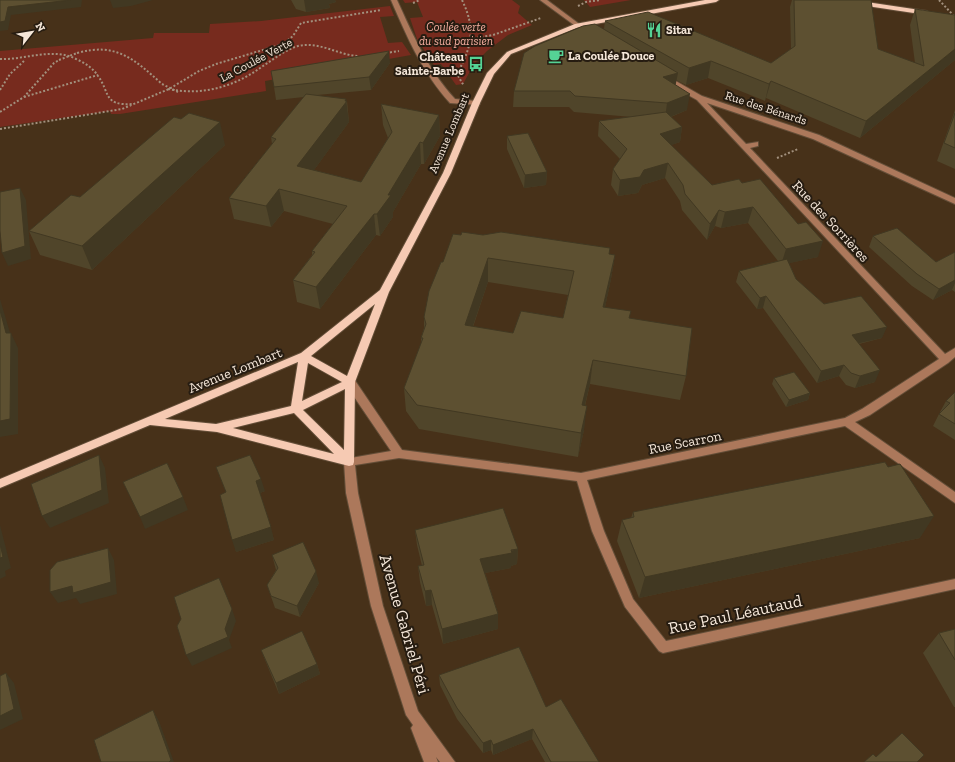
<svg xmlns="http://www.w3.org/2000/svg" width="955" height="762" font-family="'Zilla Slab',serif">
<style>
.green{fill:#772b1e}
.lines{fill:none;stroke-linecap:round;stroke-linejoin:round}
.minor-casing{stroke:#634e38;stroke-width:2}
.major-casing{stroke:#634e38;stroke-width:2}
.path{stroke:#a2907d;stroke-width:2;stroke-dasharray:2 2;stroke-linecap:butt}
.minor{fill:#ac785b;fill-rule:evenodd}
.major{fill:#f6cab3;fill-rule:evenodd}
.path-bridge{stroke:#a2907d;stroke-width:2;stroke-dasharray:2 2;stroke-linecap:butt}
.wall{fill:#50452a;fill-rule:evenodd}
.shaded-wall{fill:#413822}
.building{fill:#5d5031;stroke:#413822;fill-rule:evenodd}
.labels{text-anchor:middle;stroke-width:4;stroke-linejoin:round;paint-order:stroke}
.far-park-label{font-size:12px;font-style:italic;fill:#f6afa1;stroke:#261c11}
.far-poi-label{font-size:12px;font-weight:bold;fill:#f5e7d9;stroke:#261c11;text-anchor:start}
.far-street-label{font-size:12px;fill:#f5e7d9;stroke:#261c11}
.street-label{font-size:14px;fill:#f5e7d9;stroke:#261c11}
.near-street-label{font-size:17px;fill:#f5e7d9;stroke:#261c11}
</style>
<rect width="100%" height="100%" fill="#473119"/>
<path class="green" d="M 403,0 L 512,0 L 520,6 L 518,13 L 532,25 L 508,35 L 487,51 L 474,64 L 463,84 L 456,85 L 441,64 L 434,65 L 417,39 L 410,18 L 423,17 L 417,2 L 405,3 Z
M 584,0 L 631,0 L 590,7 Z
M 390,6 L 394,16 L 380,17 L 388,43 L 402,42 L 411,55 L 265,81 L 266,91 L 120,114 L 111,114 L 110,111 L 0,127 L 0,51 L 153,38 L 154,33 L 209,33 L 210,24 L 261,21 Z"/>
<g class="lines">
<defs>
<path id="minor" d="M 391,0 L 397,0 C 413,35 428,70 455,99 L 476,101 L 480,103 L 479,105 L 450,103 C 422,72 407,37 391,0 Z
M 540,0 L 547,0 L 590,32 L 585,33 Z
M 661,76 L 667,76 L 702,96 L 819,135 L 955,198 L 955,204 L 813,139 L 707,103 L 746,144 L 758,142 L 758,146 L 750,148 L 945,354 L 955,348 L 955,357 L 948,363 L 870,415 L 855,422 L 955,492 L 955,503 L 845,426 L 587,480 L 604,531 L 633,599 L 666,641 L 955,579 L 955,589 L 663,653 L 659,651 L 625,607 L 592,531 L 577,481 L 399,458 L 355,465 L 358,493 L 383,606 L 418,711 L 455,762 L 440,762 L 436,757 L 438,762 L 424,762 L 411,728 L 413,725 L 406,715 L 371,606 L 346,493 L 344,462 L 345,459 L 391,451 L 346,385 L 345,382 L 346,379 L 354,379 L 402,450 L 581,473 L 845,418 L 862,409 L 939,359 L 697,100 L 661,80 Z"/>
<path id="major" d="M 705,0 L 719,0 L 716,2 L 579,27 L 511,54 L 494,74 L 480,103 L 451,173 L 389,292 L 355,382 L 354,462 L 353,465 L 349,466 L 217,432 L 150,425 L 0,488 L 0,479 L 301,353 L 380,290 L 443,173 L 472,103 L 487,73 L 507,52 L 575,24 ZM 375,304 L 347,376 L 311,356 ZM 298,362 L 291,406 L 216,424 L 165,419 ZM 308,363 L 342,382 L 302,401 ZM 345,389 L 344,450 L 303,410 ZM 294,413 L 334,454 L 233,428 Z
M 837,0 L 853,0 L 927,11 L 930,13 L 927,15 L 840,2 Z"/>
</defs>
<use href="#minor" class="minor-casing"/>
<use href="#major" class="major-casing"/>
<path class="path" d="M 462,0 C 476,29 472,46 457,74 L 464,86
M 939,0 L 955,17
M 413,3 L 420,0
M 578,6 L 586,2 L 600,0
M 434,45 L 493,35 L 541,18
M 277,46 L 292,48
M 77,53 C 116,42 134,59 162,84
M 386,53 L 399,51
M 0,59 C 25,60 53,47 76,59 C 85,63 93,68 98,76 C 110,92 103,106 132,104
M 168,89 C 203,96 234,87 263,66 C 274,59 285,50 298,46 C 319,41 338,55 358,56
M 0,90 L 10,74 L 25,60
M 24,97 L 98,75
M 0,112 L 24,97 L 54,63 L 59,60
M 0,129 L 122,109 L 169,89 L 199,71 L 216,64 L 283,44 L 293,36 L 301,23 L 381,10
M 777,158 L 798,149"/>
<use href="#minor" class="minor"/>
<use href="#major" class="major"/>
<path class="path-bridge" d="M 59,60 L 77,53
M 162,84 L 178,92"/>
</g>
<path class="wall" d="M 291,0 L 335,0 L 336,2 L 329,4 L 330,8 L 306,12 L 296,9 Z
M 792,0 L 871,0 L 878,49 L 915,63 L 910,25 L 915,9 L 955,60 L 860,138 L 766,98 L 765,101 L 708,78 L 686,85 L 676,80 L 675,85 L 687,110 L 671,117 L 682,127 L 680,142 L 671,145 L 712,185 L 742,183 L 818,257 L 789,263 L 796,279 L 824,304 L 882,338 L 859,344 L 875,382 L 855,388 L 846,385 L 839,376 L 817,383 L 763,308 L 757,309 L 736,282 L 739,271 L 778,261 L 748,223 L 721,228 L 715,226 L 707,240 L 682,210 L 680,201 L 665,178 L 642,185 L 638,193 L 618,196 L 611,185 L 613,169 L 620,159 L 598,136 L 599,121 L 632,117 L 574,112 L 569,107 L 513,107 L 514,91 L 604,29 L 605,21 L 771,63 L 791,49 L 790,7 Z
M 390,63 L 371,90 L 317,95 L 347,101 L 349,122 L 314,170 L 361,182 L 388,138 L 383,125 L 381,104 L 439,115 L 440,136 L 424,164 L 421,164 L 393,212 L 393,217 L 380,236 L 376,235 L 320,309 L 297,302 L 293,280 L 312,255 L 312,251 L 333,224 L 284,211 L 271,227 L 234,219 L 229,198 L 272,144 L 271,137 L 304,97 L 276,100 L 274,87 Z
M 955,110 L 955,169 L 937,161 Z
M 181,119 L 225,145 L 92,270 L 40,255 L 29,231 L 80,197 Z
M 507,136 L 547,172 L 546,185 L 524,188 L 507,149 Z
M 461,235 L 483,235 L 610,248 L 609,254 L 615,255 L 611,279 L 605,307 L 630,318 L 686,376 L 680,400 L 590,384 L 585,406 L 584,430 L 578,457 L 419,429 L 406,411 L 404,388 L 421,344 L 421,338 L 424,328 L 424,317 L 443,262 ZM 488,282 L 568,295 L 563,318 L 513,333 L 473,327 Z
M 873,236 L 936,262 L 955,252 L 955,292 L 952,290 L 933,300 L 912,286 L 869,247 Z
M 774,378 L 810,393 L 808,400 L 786,407 L 772,384 Z
M 955,392 L 955,440 L 933,426 L 939,414 L 941,413 L 940,412 L 946,401 Z
M 216,467 L 265,491 L 260,493 L 274,540 L 236,552 L 226,492 Z
M 888,467 L 920,538 L 639,598 L 617,541 L 622,520 L 631,518 L 633,512 Z
M 415,530 L 518,549 L 517,564 L 511,566 L 511,568 L 485,573 L 498,614 L 498,629 L 443,644 L 432,605 L 426,606 L 420,582 L 418,566 L 422,566 L 417,545 Z
M 272,555 L 319,583 L 300,617 L 275,608 L 267,585 L 276,570 Z
M 955,629 L 955,707 L 954,707 L 923,653 L 939,633 Z
M 261,650 L 317,664 L 320,674 L 279,694 Z
M 439,675 L 546,707 L 599,762 L 545,762 L 532,739 L 493,755 L 491,750 L 483,753 L 457,719 L 440,685 Z"/>
<path class="shaded-wall" d="M 71,0 L 82,0 L 81,7 L 11,15 L 8,30 L 0,31 L 0,22 L 8,7 Z
M 110,0 L 153,0 L 131,6 L 113,8 Z
M 304,0 L 335,0 L 336,2 L 329,4 L 330,8 L 306,12 Z
M 955,49 L 955,60 L 860,138 L 866,121 Z
M 389,51 L 390,63 L 371,90 L 369,77 Z
M 711,61 L 708,78 L 686,85 L 689,68 Z
M 678,73 L 675,88 L 663,77 Z
M 771,81 L 766,98 L 765,101 L 769,84 Z
M 690,94 L 687,110 L 665,119 L 667,103 Z
M 346,99 L 349,122 L 301,188 L 297,166 Z
M 439,115 L 440,136 L 424,164 L 423,143 Z
M 220,122 L 225,145 L 92,270 L 82,246 Z
M 682,127 L 680,142 L 658,150 L 660,134 Z
M 420,142 L 421,164 L 393,212 L 393,217 L 380,236 L 377,214 L 388,195 Z
M 668,163 L 665,178 L 642,185 L 638,193 L 618,196 L 620,180 L 644,170 Z
M 547,172 L 546,185 L 524,188 L 525,175 Z
M 20,188 L 26,200 L 31,259 L 8,266 L 2,253 Z
M 279,189 L 284,211 L 271,227 L 266,206 Z
M 753,207 L 748,223 L 721,228 L 725,212 Z
M 719,210 L 715,226 L 707,240 L 710,224 Z
M 374,214 L 376,235 L 320,309 L 316,287 Z
M 823,241 L 818,257 L 781,265 L 786,249 Z
M 615,255 L 611,279 L 600,331 L 603,307 Z
M 488,258 L 488,282 L 465,349 L 465,325 Z
M 955,280 L 955,283 L 952,290 L 933,300 L 939,289 Z
M 766,296 L 763,308 L 757,309 L 760,298 Z
M 0,299 L 11,336 L 11,333 L 18,348 L 18,434 L 0,437 L 0,421 L 6,333 L 0,310 Z
M 887,327 L 882,338 L 847,346 L 852,335 Z
M 593,360 L 590,384 L 579,429 L 582,405 Z
M 844,365 L 839,376 L 817,383 L 821,371 Z
M 880,370 L 875,382 L 855,388 L 860,376 Z
M 810,393 L 808,400 L 786,407 L 789,400 Z
M 587,406 L 584,430 L 578,457 L 581,433 Z
M 99,455 L 105,468 L 109,503 L 50,528 L 42,516 Z
M 261,479 L 265,491 L 260,493 L 256,481 Z
M 183,497 L 188,510 L 145,529 L 140,517 Z
M 934,516 L 920,538 L 639,598 L 645,577 Z
M 0,525 L 11,568 L 5,571 L 6,576 L 0,579 Z
M 271,527 L 274,540 L 236,552 L 232,540 Z
M 108,548 L 114,560 L 117,594 L 80,604 L 76,598 L 58,603 L 50,592 L 72,586 Z
M 518,549 L 517,564 L 511,566 L 511,568 L 480,574 L 480,559 Z
M 316,571 L 319,583 L 300,617 L 297,606 Z
M 431,590 L 432,605 L 426,606 L 425,591 Z
M 232,609 L 236,621 L 229,640 L 225,629 Z
M 498,614 L 498,629 L 443,644 L 442,629 Z
M 228,637 L 232,648 L 192,666 L 186,655 Z
M 317,664 L 320,674 L 279,694 L 276,683 Z
M 6,673 L 14,683 L 23,719 L 0,730 L 0,716 Z
M 153,710 L 159,721 L 174,762 L 169,762 Z
M 533,729 L 532,739 L 493,755 L 493,745 Z
M 491,740 L 491,750 L 483,753 L 483,743 Z"/>
<path class="building" d="M 0,0 L 71,0 L 8,7 L 5,21 L 0,22 Z
M 794,0 L 871,0 L 878,49 L 924,66 L 915,9 L 955,15 L 955,49 L 866,121 L 771,81 L 769,84 L 711,61 L 689,68 L 605,21 L 648,12 L 771,63 L 795,46 Z
M 595,24 L 678,73 L 663,77 L 690,94 L 667,103 L 575,96 L 570,91 L 514,91 L 524,53 L 535,46 L 583,26 Z
M 389,51 L 369,77 L 274,87 L 271,71 Z
M 306,94 L 346,99 L 345,101 L 347,101 L 297,166 L 361,182 L 392,132 L 381,104 L 439,115 L 423,143 L 420,142 L 388,195 L 391,195 L 377,214 L 374,214 L 316,287 L 293,280 L 315,252 L 312,251 L 347,206 L 279,189 L 266,206 L 229,198 L 276,139 L 271,137 Z
M 666,112 L 682,127 L 660,134 L 712,185 L 739,179 L 742,183 L 760,179 L 798,224 L 806,222 L 823,241 L 786,249 L 753,207 L 725,212 L 719,210 L 710,224 L 685,194 L 683,185 L 668,163 L 644,170 L 640,177 L 620,180 L 613,169 L 627,149 L 599,121 Z
M 189,113 L 220,122 L 82,246 L 29,231 L 71,195 L 80,197 L 174,117 L 181,119 Z
M 955,113 L 955,148 L 944,143 Z
M 528,133 L 547,172 L 525,175 L 507,136 Z
M 20,188 L 25,246 L 2,253 L 0,231 L 0,192 Z
M 897,228 L 936,262 L 955,252 L 955,280 L 939,289 L 917,274 L 873,236 Z
M 462,232 L 483,235 L 501,232 L 610,248 L 609,254 L 615,255 L 603,307 L 631,311 L 629,318 L 692,328 L 686,376 L 593,360 L 582,405 L 587,406 L 581,433 L 417,405 L 404,388 L 423,338 L 421,338 L 426,324 L 424,317 L 429,291 L 441,262 L 443,262 L 453,234 L 461,235 ZM 488,258 L 574,271 L 563,318 L 521,311 L 513,333 L 465,325 Z
M 787,259 L 796,279 L 824,304 L 861,296 L 887,327 L 852,335 L 880,370 L 860,376 L 851,373 L 844,365 L 821,371 L 766,296 L 760,298 L 739,271 Z
M 0,310 L 6,333 L 11,333 L 10,419 L 0,421 Z
M 794,372 L 810,393 L 789,400 L 774,378 Z
M 955,392 L 955,424 L 939,414 L 950,403 L 946,401 Z
M 99,455 L 102,490 L 42,516 L 31,484 Z
M 250,455 L 261,479 L 256,481 L 271,527 L 232,540 L 220,495 L 226,492 L 216,467 Z
M 885,462 L 888,467 L 900,464 L 934,516 L 645,577 L 622,520 L 634,517 L 633,512 Z
M 167,463 L 183,497 L 140,517 L 123,482 Z
M 503,508 L 518,549 L 511,550 L 512,553 L 480,559 L 498,614 L 442,629 L 431,590 L 425,591 L 418,566 L 424,565 L 415,530 Z
M 303,542 L 316,571 L 297,606 L 271,596 L 267,585 L 278,568 L 272,555 Z
M 0,544 L 3,557 L 0,558 Z
M 108,548 L 111,582 L 73,593 L 72,586 L 50,592 L 50,570 L 57,562 Z
M 219,578 L 232,609 L 225,629 L 228,637 L 186,655 L 177,626 L 181,619 L 174,597 Z
M 955,629 L 955,660 L 939,633 Z
M 302,631 L 317,664 L 276,683 L 261,650 Z
M 519,647 L 546,707 L 561,699 L 599,762 L 551,762 L 533,729 L 493,745 L 491,740 L 483,743 L 457,708 L 439,675 Z
M 6,673 L 14,709 L 0,716 L 0,676 Z
M 153,710 L 171,760 L 169,762 L 101,762 L 94,740 Z
M 902,733 L 924,755 L 917,762 L 864,762 L 873,754 L 876,757 Z"/>
<defs>
<symbol id="restaurant-bare" viewBox="-9 -9 18 18"><path d="M-5-6h1v4h1v-4h1v4h1v-4h1v5L-1.5 .5V6h-2V.5L-5-1ZM5-6V6H3V1.5H1.5Q1.5-4 5-6Z" fill="#55d395" stroke="#261c11" stroke-width="2.5" paint-order="stroke"/></symbol>
<symbol id="cafe-bare" viewBox="-9 -9 18 18"><path d="M-5.5-4.5H6V0H3Q3 3.5 0 3.5H-2.5Q-5.5 3.5-5.5 0ZM3-3.2v2h1.7v-2ZM-6 4.5H4V6H-6Z" fill="#55d395" stroke="#261c11" stroke-width="2.5" paint-order="stroke"/></symbol>
<symbol id="bus-bare" viewBox="-9 -9 18 18"><path d="M-5-6H5V4H4V6H2V4H-2V6H-4V4H-5ZM-3.5-4V0h7V-4ZM-3.5 1.2v1.5H-2V1.2ZM2 1.2v1.5H3.5V1.2Z" fill="#55d395" stroke="#261c11" stroke-width="2.5" paint-order="stroke"/></symbol>
</defs>
<g fill-rule="evenodd">
<use href="#restaurant-bare" x="643" y="19" width="22" height="22"/>
<use href="#cafe-bare" x="545" y="45" width="22" height="22"/>
<use href="#bus-bare" x="465" y="53" width="22" height="22"/>
</g>
<g class="labels">
<g class="far-park-label">
<text x="456" y="31">Coulée verte<tspan x="456" dy="14">du sud parisien</tspan></text>
</g>
<g class="far-poi-label">
<text x="666" y="34">Sitar</text>
<text x="568" y="60">La Coulée Douce</text>
<text x="464" y="61" text-anchor="end">Château<tspan x="464" dy="14">Sainte-Barbe</tspan></text>
</g>
<g class="far-street-label">
<text transform="translate(256 60) rotate(-28)" y="4">La Coulée Verte</text>
<text transform="translate(766 108) rotate(18)" y="4">Rue des Bénards</text>
<text transform="translate(449 133) rotate(-67)" y="4">Avenue Lombart</text>
</g>
<g class="street-label">
<text transform="translate(831 221) rotate(47)" y="5">Rue des Sorrières</text>
<text transform="translate(235 370) rotate(-22)" y="5">Avenue Lombart</text>
<text transform="translate(685 442) rotate(-11)" y="5">Rue Scarron</text>
</g>
<g class="near-street-label">
<text transform="translate(735 614) rotate(-12)" y="6">Rue Paul Léautaud</text>
<text transform="translate(405 624) rotate(74)" y="6">Avenue Gabriel Péri</text>
</g>
</g>
<g transform="translate(32 32) rotate(59)" stroke="#261c11" stroke-width="3" paint-order="stroke">
<path d="M0-3L7 15L0 10L-7 15Z" fill="#f5e7d9"/>
<text y="-6" font-size="11" font-weight="bold" text-anchor="middle" fill="#f5e7d9">N</text>
</g>
</svg>
